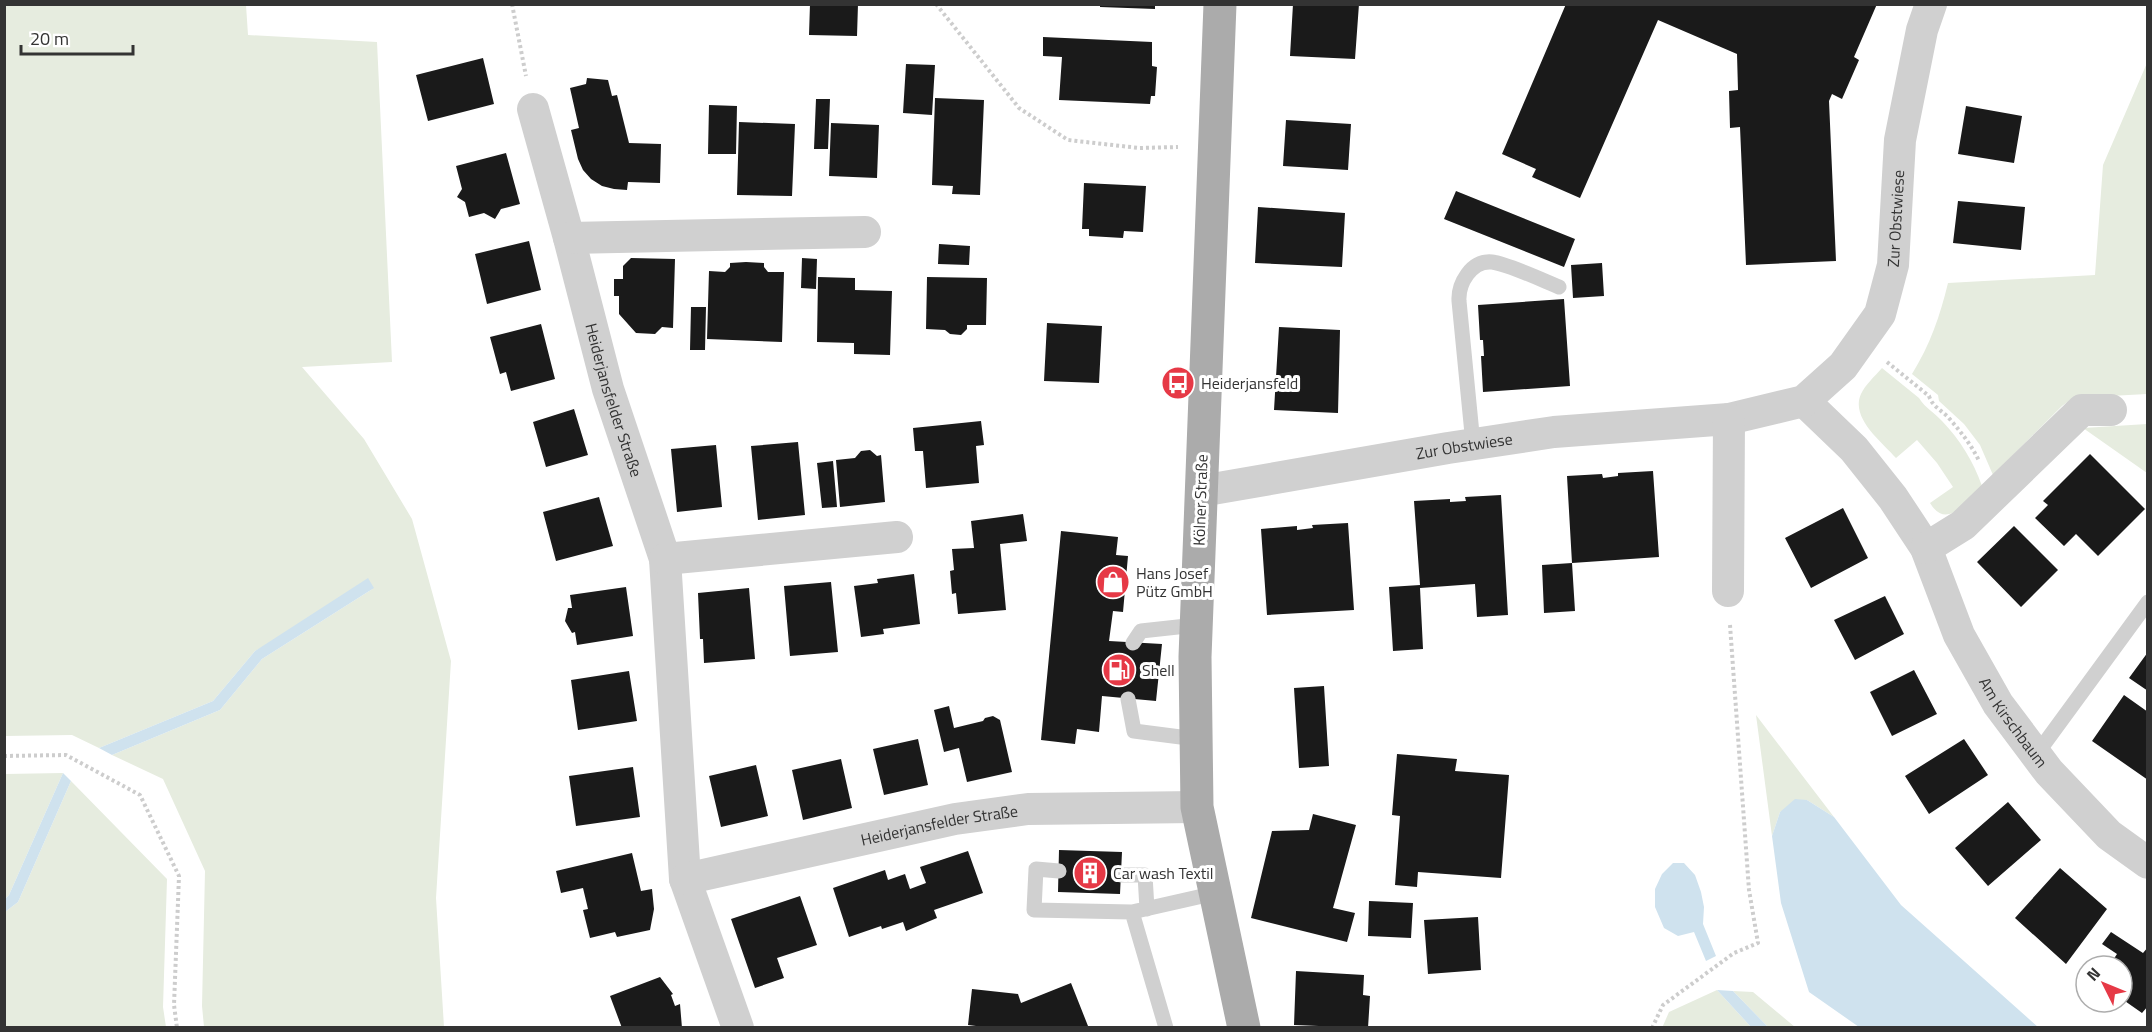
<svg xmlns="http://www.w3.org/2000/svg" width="2152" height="1032" font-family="'Titillium Web',sans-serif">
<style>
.green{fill:#e6ecdf}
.water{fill:#cfe2ee}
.building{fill:#1a1a1a}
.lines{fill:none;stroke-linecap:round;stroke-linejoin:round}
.path{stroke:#cdcdcd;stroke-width:4;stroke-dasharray:3 3;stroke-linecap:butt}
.lane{stroke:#d0d0d0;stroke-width:15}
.street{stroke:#d0d0d0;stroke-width:32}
.primary{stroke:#ababab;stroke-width:33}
.labels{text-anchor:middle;stroke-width:6;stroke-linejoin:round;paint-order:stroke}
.street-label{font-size:16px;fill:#333;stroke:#fff}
.poi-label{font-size:16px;fill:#333;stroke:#fff;text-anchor:start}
</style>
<rect width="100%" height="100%" fill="#fff"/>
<path class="green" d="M 4,5 L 246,5 L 248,35 L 377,42 L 392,362 L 302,367 L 364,439 L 412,519 L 451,661 L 436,898 L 444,1027 L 204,1027 L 202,1006 L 205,871 L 163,779 L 112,755 L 220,710 L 262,659 L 374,588 L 255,651 L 213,701 L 99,748 L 72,735 L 5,736 Z
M 2147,63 L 2147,394 L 2073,398 L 2062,406 L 1993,475 L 1980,445 L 1964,424 L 1939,401 L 1938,395 L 1912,374 C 1930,345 1940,316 1948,283 L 2095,275 L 2103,165 Z
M 1882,368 L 1919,398 C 1925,408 1935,413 1942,421 C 1961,441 1973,461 1982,486 C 1967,501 1947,531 1930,503 L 1953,487 L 1937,463 L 1917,440 L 1896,458 C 1882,442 1850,418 1861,394 C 1865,385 1875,376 1882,368 Z
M 2147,424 L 2147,473 L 2083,428 Z
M 1756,715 L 1834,817 L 1807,800 L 1780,812 L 1772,836 Z
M 63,773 L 9,895 L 5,899 L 5,774 Z
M 71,781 L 167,879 L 163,1007 L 166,1027 L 5,1028 L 5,912 L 18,902 Z
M 1717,990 L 1751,1027 L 1662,1028 L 1669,1012 Z
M 1733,991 L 1753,992 L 1795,1027 L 1768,1027 Z"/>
<path class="water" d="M 368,578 L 374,588 L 262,659 L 220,710 L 112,755 L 99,748 L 213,701 L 255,651 Z
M 63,773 L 71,781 L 18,902 L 5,912 L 5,899 L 9,895 Z
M 1795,799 L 1807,800 L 1834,817 L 1901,905 L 2038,1027 L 1859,1027 L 1809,992 L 1781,903 L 1772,836 L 1780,812 Z
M 1673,863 L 1684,863 L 1695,875 L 1701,892 L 1704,907 L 1703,924 L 1716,956 L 1706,961 L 1694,932 L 1678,936 L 1664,928 L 1655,907 L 1655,889 L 1662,874 Z
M 1717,990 L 1733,991 L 1768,1027 L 1751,1027 Z"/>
<path class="building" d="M 810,4 L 858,4 L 857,36 L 809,35 Z
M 1100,4 L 1155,4 L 1155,9 L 1100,7 Z
M 1293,4 L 1359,4 L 1355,59 L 1290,56 Z
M 1566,4 L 1877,4 L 1854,57 L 1859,60 L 1842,99 L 1832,94 L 1829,101 L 1836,261 L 1746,265 L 1740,127 L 1730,128 L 1729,91 L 1738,90 L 1737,54 L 1658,20 L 1580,198 L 1532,177 L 1536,169 L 1502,154 Z
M 1043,37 L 1152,42 L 1152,66 L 1157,67 L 1155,96 L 1151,96 L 1150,104 L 1059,100 L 1062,57 L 1043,56 Z
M 483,58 L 494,104 L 428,121 L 416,75 Z
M 906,64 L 935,65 L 932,115 L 903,113 Z
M 587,78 L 608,80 L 612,96 L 617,95 L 629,143 L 661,144 L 660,183 L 628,182 L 627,190 L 614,189 L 602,186 L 591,179 L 583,170 L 578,159 L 571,130 L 579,128 L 570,88 L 586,84 Z
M 935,98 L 984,100 L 980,195 L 952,194 L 953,186 L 932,185 Z
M 816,99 L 830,99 L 828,149 L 814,149 Z
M 709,105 L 737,106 L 736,154 L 708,154 Z
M 1966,106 L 2022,116 L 2014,163 L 1958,154 Z
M 1286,120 L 1351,124 L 1348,170 L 1283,166 Z
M 739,122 L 795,124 L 792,196 L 737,195 Z
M 831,123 L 879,125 L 877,178 L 829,176 Z
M 506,153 L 520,204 L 501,209 L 495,219 L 484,213 L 469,217 L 465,202 L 457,197 L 462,189 L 456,166 Z
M 1084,183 L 1146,186 L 1143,232 L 1124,231 L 1123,238 L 1089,236 L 1089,229 L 1082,229 Z
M 1456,191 L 1575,239 L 1564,267 L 1444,219 Z
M 1958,201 L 2025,207 L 2021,250 L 1953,243 Z
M 1258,207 L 1345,213 L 1342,267 L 1255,263 Z
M 529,241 L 541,290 L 487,304 L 475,254 Z
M 939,244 L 970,246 L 969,265 L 938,264 Z
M 631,258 L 675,259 L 673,328 L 662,327 L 655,334 L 636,333 L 619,314 L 619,296 L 614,296 L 614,279 L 623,279 L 623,266 Z
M 802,258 L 817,259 L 816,289 L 801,288 Z
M 746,262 L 764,263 L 764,267 L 768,272 L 784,272 L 782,342 L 707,339 L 709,271 L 725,272 L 730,267 L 730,263 Z
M 1602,263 L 1604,296 L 1573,298 L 1571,265 Z
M 818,277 L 855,278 L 855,290 L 892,291 L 890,355 L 854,354 L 854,343 L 817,342 Z
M 927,277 L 987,278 L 986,325 L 967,325 L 967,329 L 961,335 L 950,334 L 945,330 L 926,329 Z
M 1564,299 L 1570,386 L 1483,392 L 1481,356 L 1484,356 L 1483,340 L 1480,340 L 1478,305 Z
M 691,307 L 706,307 L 705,350 L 690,350 Z
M 1047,323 L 1102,326 L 1099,383 L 1044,381 Z
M 541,324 L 555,379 L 511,391 L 506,372 L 500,374 L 490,337 Z
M 1279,327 L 1340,330 L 1338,413 L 1274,410 Z
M 574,409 L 588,455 L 546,467 L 533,422 Z
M 981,421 L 984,445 L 976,446 L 979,483 L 926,488 L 923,451 L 915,451 L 913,428 Z
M 798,442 L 805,515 L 758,520 L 751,446 Z
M 716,445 L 722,507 L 677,512 L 671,449 Z
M 870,450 L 877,456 L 881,455 L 885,502 L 840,507 L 836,460 L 855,458 L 861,451 Z
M 2090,454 L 2145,509 L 2098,556 L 2076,534 L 2064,546 L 2035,518 L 2048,505 L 2043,501 Z
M 833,461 L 837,507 L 822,508 L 817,463 Z
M 1653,471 L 1659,557 L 1572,563 L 1567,476 L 1602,474 L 1603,478 L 1618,476 L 1618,473 Z
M 1501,495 L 1508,615 L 1477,617 L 1475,584 L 1420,588 L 1423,649 L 1393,651 L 1389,587 L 1420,585 L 1414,501 L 1450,499 L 1450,502 L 1466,501 L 1465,497 Z
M 599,497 L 613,546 L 556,561 L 543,512 Z
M 1843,508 L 1868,558 L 1811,588 L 1785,538 Z
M 1023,514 L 1027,541 L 1000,544 L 1006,610 L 958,614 L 956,593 L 952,594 L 950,571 L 954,570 L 952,549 L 974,548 L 971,521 Z
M 1348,523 L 1354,610 L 1267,615 L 1261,529 L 1297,526 L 1297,530 L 1313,528 L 1312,525 Z
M 2014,526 L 2058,570 L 2021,607 L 1977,562 Z
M 1061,531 L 1118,537 L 1116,555 L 1128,556 L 1123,612 L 1113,611 L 1109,641 L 1162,644 L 1156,701 L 1102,696 L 1099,732 L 1077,729 L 1075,744 L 1041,740 Z
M 1572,563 L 1575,611 L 1544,613 L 1542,565 Z
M 914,574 L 920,624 L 883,629 L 884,634 L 861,637 L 854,586 L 878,583 L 877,579 Z
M 831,582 L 838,652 L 790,656 L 784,586 Z
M 626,587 L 633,636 L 577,645 L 575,632 L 572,633 L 565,621 L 568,608 L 572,608 L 570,595 Z
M 749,588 L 755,659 L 704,663 L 703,639 L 700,639 L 698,593 Z
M 1885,596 L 1904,634 L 1855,660 L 1834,620 Z
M 2148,652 L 2148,691 L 2129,678 Z
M 1914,670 L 1937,714 L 1892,736 L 1870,692 Z
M 629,671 L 637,721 L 578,730 L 571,680 Z
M 1324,686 L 1329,766 L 1299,768 L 1294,688 Z
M 2124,695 L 2148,712 L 2148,780 L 2092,741 Z
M 949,706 L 954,728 L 983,721 L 985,718 L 993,716 L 1000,720 L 1012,772 L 967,782 L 959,748 L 944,752 L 934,710 Z
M 918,739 L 928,785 L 884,795 L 873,749 Z
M 1964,739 L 1988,775 L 1929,814 L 1905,776 Z
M 1397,754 L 1457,759 L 1455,771 L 1509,775 L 1501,878 L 1418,872 L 1417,887 L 1395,885 L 1400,816 L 1392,815 Z
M 841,759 L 852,808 L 803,820 L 792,770 Z
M 756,765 L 768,816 L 721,827 L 709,776 Z
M 633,767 L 640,817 L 576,826 L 569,776 Z
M 2008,802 L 2041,840 L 1988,886 L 1955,848 Z
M 1313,814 L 1356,825 L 1333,908 L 1355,913 L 1347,942 L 1251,918 L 1272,831 L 1309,830 Z
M 1059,850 L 1122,852 L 1120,894 L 1058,892 Z
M 968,851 L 983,893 L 934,910 L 937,918 L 906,931 L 903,922 L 882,929 L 881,926 L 849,937 L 833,888 L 885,870 L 888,880 L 905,874 L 910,889 L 926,883 L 920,867 Z
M 632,853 L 641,891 L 652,889 L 654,909 L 650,930 L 617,937 L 615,932 L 590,938 L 583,910 L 588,909 L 583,888 L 561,893 L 556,871 Z
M 2060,868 L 2107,909 L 2066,964 L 2015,918 Z
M 800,896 L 817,945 L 777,958 L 784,978 L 755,988 L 731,919 Z
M 1369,901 L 1413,903 L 1411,938 L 1368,936 Z
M 1478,917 L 1481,970 L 1428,974 L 1424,920 Z
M 2111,932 L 2143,953 L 2148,947 L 2148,1006 L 2142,1013 L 2122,999 L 2122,966 L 2109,966 L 2117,954 L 2102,944 Z
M 1296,971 L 1364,975 L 1363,995 L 1370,996 L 1368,1028 L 1294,1025 Z
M 660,977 L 673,994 L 671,995 L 675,1006 L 680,1004 L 682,1028 L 622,1028 L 610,996 Z
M 1071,983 L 1088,1026 L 1085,1028 L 992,1028 L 968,1025 L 972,989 L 1018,994 L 1021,1003 Z"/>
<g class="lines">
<path class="path" d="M 512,4 L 526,76
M 936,4 L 1019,108 L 1068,140 L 1139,148 L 1178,147
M 1887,362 L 1929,396 C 1932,406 1941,410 1948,417 C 1960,431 1971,444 1979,461
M 4,756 L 66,755 L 140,795 L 179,876 L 174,1005 L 177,1028
M 1652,1028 L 1663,1005 L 1734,953 L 1758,943 L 1749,890 L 1730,625"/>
<path class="lane" d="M 1473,444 L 1459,301 C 1458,284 1471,260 1492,262 C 1508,264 1542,280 1559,287
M 1133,643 L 1141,631 L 1196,625
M 1128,699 L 1134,731 L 1196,739
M 2036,755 L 2148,602
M 1059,871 L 1036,869 L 1034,910 L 1132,912 L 1216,893
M 1121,875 L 1145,875 L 1147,909
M 1132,912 L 1166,1028"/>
<g class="street">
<path id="s1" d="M 533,109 L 569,238 L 608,389 L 665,559 L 685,879 L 738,1028"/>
<path d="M 569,238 L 865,232"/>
<path id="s2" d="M 1804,401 L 1854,449 L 1893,498 L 1926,548 L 1959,635 L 1998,704 L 2049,772 L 2109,835 L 2148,863"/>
<path id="s3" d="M 1201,491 L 1448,448 L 1554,432 L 1729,419 L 1804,401 L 1843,366 L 1880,314 L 1893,265 L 1900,140 L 1922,30 L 1931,4"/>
<path d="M 1926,548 L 1963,525 L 2082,410 L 2111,410"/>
<path d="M 665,559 L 897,537"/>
<path d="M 1728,591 L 1729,419"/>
<path id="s4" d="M 685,879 L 955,819 L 1028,809 L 1197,807"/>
</g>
<path class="primary" d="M 1220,4 L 1195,657 L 1197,807 L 1244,1028"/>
</g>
<defs>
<symbol id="bus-disc" viewBox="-11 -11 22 22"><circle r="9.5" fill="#e63946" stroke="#fff"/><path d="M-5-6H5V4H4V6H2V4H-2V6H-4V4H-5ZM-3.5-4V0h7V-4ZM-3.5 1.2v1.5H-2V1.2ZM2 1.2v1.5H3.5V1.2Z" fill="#fff"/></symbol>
<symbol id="shop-disc" viewBox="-11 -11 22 22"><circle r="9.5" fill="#e63946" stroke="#fff"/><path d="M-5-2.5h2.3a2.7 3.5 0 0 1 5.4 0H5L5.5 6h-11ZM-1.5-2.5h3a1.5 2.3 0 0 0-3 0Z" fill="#fff"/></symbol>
<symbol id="fuel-disc" viewBox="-11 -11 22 22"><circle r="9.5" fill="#e63946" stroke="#fff"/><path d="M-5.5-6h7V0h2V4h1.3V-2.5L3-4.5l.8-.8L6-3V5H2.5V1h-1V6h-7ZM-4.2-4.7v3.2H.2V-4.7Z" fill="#fff"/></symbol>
<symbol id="building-disc" viewBox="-11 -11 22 22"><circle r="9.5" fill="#e63946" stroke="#fff"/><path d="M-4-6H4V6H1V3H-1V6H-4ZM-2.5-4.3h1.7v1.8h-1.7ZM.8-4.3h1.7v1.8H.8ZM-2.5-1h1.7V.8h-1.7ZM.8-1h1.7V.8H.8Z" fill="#fff"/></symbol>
</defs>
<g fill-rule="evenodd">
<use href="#bus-disc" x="1159" y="364" width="38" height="38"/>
<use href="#shop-disc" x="1094" y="563" width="38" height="38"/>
<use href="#fuel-disc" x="1100" y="651" width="38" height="38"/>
<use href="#building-disc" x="1071" y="854" width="38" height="38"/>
</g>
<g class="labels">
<g class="street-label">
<text dy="6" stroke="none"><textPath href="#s3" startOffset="824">Zur Obstwiese</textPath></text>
<text dy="6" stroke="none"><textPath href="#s1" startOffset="302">Heiderjansfelder Straße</textPath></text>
<text dy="6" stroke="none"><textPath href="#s3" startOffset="267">Zur Obstwiese</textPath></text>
<text transform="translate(1200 500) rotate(-88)" y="6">Kölner Straße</text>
<text dy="6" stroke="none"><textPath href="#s2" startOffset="388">Am Kirschbaum</textPath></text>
<text dy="6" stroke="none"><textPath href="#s4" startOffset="260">Heiderjansfelder Straße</textPath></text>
</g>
<g class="poi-label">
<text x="1201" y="389">Heiderjansfeld</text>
<text x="1136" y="579">Hans Josef<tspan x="1136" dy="18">Pütz GmbH</tspan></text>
<text x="1142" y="676">Shell</text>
<text x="1113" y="879">Car wash Textil</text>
</g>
</g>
<rect width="2152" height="1032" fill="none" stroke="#333333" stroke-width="12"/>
<g transform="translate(2104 984) rotate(313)"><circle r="28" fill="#ffffff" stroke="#adadad" stroke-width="1.5"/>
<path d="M0-4.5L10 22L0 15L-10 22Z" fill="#e63946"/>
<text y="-9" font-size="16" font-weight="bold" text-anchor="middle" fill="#333333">N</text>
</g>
<path d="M21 45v9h112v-9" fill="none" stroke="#333333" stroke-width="3"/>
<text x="30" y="45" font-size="18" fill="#333333" stroke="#ffffff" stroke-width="4.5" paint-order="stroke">20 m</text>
</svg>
